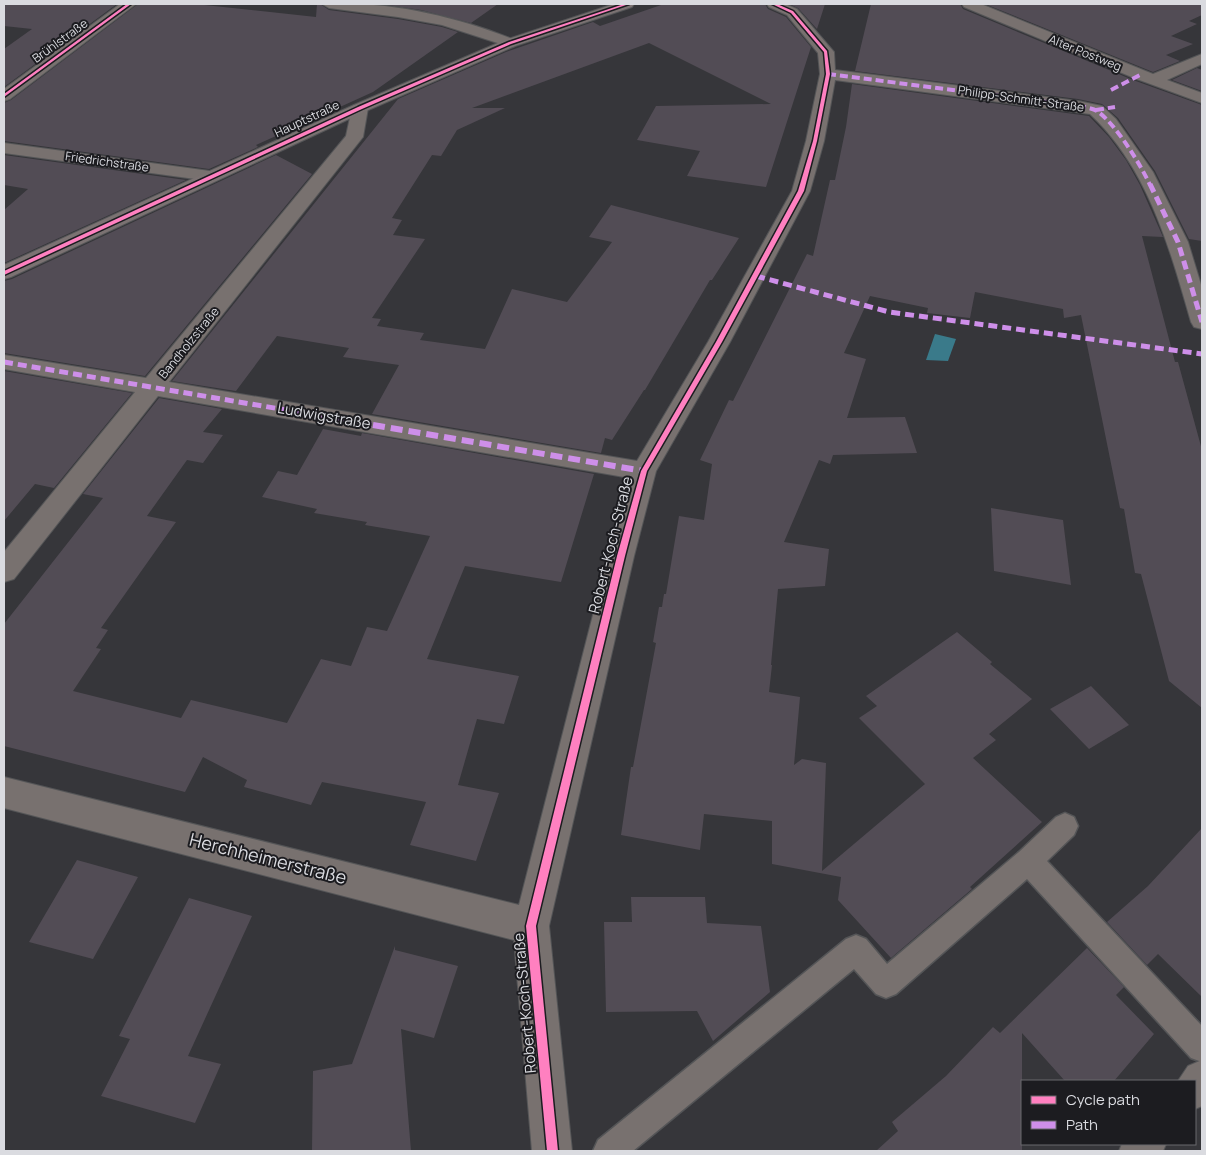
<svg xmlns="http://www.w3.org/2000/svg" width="1206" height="1155" font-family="Manrope,sans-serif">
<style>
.water{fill:#3a7a8a}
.building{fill:#524c55}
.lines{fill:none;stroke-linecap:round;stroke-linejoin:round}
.lane-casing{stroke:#545557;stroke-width:3}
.street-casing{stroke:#545557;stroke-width:2}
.secondary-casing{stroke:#545557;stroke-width:2}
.lane{fill:#78716f;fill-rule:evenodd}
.street{fill:#78716f;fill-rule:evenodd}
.secondary{fill:#7b7272;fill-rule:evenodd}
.quiet-far2{stroke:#ce8fe9;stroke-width:4;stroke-dasharray:8 4;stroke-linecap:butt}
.quiet-far1{stroke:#ce8fe9;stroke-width:5;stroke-dasharray:9 5;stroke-linecap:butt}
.quiet{stroke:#ce8fe9;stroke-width:6;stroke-dasharray:12 6;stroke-linecap:butt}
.cycleway-casing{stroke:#1c1c20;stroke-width:3}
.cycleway{fill:#ff80c0;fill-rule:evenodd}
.labels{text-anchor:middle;stroke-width:4;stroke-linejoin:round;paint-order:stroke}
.far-street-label{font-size:12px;fill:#dadbe0;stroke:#1c1c20}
.street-label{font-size:15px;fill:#dadbe0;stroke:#1c1c20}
.near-street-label{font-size:18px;fill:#dadbe0;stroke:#1c1c20}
</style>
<rect width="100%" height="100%" fill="#36363a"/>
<path class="water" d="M 935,334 L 956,339 L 948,361 L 926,360 Z"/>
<path class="building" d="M 4,4 L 117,4 L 4,87 L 4,49 L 32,29 L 4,26 Z
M 138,4 L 195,4 L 316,17 L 317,4 L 320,4 L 329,10 L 398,19 L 442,27 L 458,32 L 373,92 L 256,145 L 258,147 L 209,169 L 4,141 L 4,103 L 11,100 Z
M 381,4 L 498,4 L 471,23 L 421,10 Z
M 664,4 L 765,4 L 768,9 L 786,17 L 811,47 L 766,187 L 687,176 L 700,151 L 637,140 L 656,106 L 771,104 L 649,43 L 472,108 L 505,108 L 457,130 L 441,156 L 432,155 L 392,218 L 402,220 L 393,235 L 425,239 L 372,318 L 381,319 L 377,326 L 424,333 L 420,340 L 485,349 L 512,289 L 567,302 L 612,242 L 589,237 L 611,205 L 739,238 L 712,280 L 710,280 L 645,390 L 644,390 L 612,440 L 605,438 L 601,453 L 372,414 L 399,365 L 343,357 L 349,348 L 277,336 L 236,391 L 172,381 L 398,99 L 506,52 L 593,22 L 600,26 Z
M 789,4 L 825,4 L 817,29 L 798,8 Z
M 871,4 L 960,4 L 963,9 L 1133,80 L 1202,105 L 1202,241 L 1189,239 L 1155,171 L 1118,118 L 1102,104 L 1078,99 L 855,71 Z
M 985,4 L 1202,4 L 1202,15 L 1189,21 L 1197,24 L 1171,36 L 1193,44 L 1166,55 L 1180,61 L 1153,72 Z
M 1197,68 L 1202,70 L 1202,91 L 1172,80 Z
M 852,84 L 1089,116 L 1109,137 L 1126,160 L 1140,185 L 1163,237 L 1142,236 L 1175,362 L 1178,362 L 1202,450 L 1202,708 L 1169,681 L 1141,574 L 1135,573 L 1124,509 L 1120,508 L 1081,315 L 1064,318 L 1063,309 L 975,292 L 970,318 L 927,313 L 928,308 L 870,296 L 844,353 L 866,359 L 847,418 L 905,417 L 917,453 L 833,455 L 830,464 L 819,460 L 784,542 L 829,549 L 825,586 L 778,589 L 771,665 L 772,665 L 769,692 L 800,697 L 794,765 L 802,759 L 826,763 L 822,871 L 925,784 L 859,718 L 877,706 L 866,696 L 957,632 L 992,662 L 990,664 L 1032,699 L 989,734 L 996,740 L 973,758 L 1042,822 L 970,887 L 972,889 L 891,958 L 838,900 L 841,877 L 772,864 L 772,821 L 704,814 L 700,850 L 621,835 L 631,767 L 633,767 L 656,643 L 653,642 L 659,607 L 662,607 L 664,594 L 666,594 L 679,516 L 704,520 L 712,464 L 700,460 L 729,400 L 733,401 L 807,254 L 813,256 L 830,180 L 835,180 L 846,127 Z
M 4,155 L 186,180 L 4,263 L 4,210 L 28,189 L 4,185 Z
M 276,155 L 312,174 L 145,376 L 4,353 L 4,281 L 12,279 Z
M 4,371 L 132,393 L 54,488 L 35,484 L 4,521 Z
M 159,398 L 222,409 L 203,432 L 223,435 L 203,463 L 187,460 L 147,516 L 176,522 L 101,628 L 108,630 L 96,648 L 101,649 L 73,691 L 181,718 L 191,700 L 287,723 L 321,659 L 351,666 L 367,627 L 387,631 L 430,536 L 365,525 L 367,522 L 314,513 L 317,509 L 262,497 L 278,471 L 297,475 L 323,429 L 361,436 L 362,433 L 594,474 L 561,582 L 465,566 L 427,659 L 519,676 L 504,724 L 477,719 L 458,785 L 499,793 L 476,861 L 410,845 L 426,802 L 322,782 L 311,805 L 244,787 L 247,780 L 203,757 L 185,792 L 4,746 L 4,624 L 103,498 L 83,494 Z
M 991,508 L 1063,520 L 1071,585 L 994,571 Z
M 1091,686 L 1129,725 L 1089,749 L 1050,709 Z
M 1202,828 L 1202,997 L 1158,954 L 1147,965 L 1107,922 L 1148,886 Z
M 77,860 L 138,877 L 93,959 L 29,942 Z
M 631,897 L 705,897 L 707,923 L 761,926 L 770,992 L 713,1041 L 697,1011 L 606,1012 L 604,922 L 632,922 Z
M 189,898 L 252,916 L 188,1056 L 221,1064 L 195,1123 L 101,1096 L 130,1039 L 119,1036 Z
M 395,946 L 395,950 L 458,966 L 434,1038 L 401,1029 L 411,1151 L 312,1151 L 313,1071 L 352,1064 Z
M 1087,948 L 1124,987 L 1116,995 L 1154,1034 L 1114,1081 L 1065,1081 L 1022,1033 L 1022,1151 L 876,1151 L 898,1131 L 892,1122 L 946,1076 L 993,1027 L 1000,1033 Z"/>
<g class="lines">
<defs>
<path id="lane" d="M 1065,813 L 1074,817 L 1078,826 L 1074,835 L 1047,861 L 1202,1026 L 1202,1062 L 1191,1058 L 1027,879 L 896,994 L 886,998 L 876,994 L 854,969 L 633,1151 L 593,1151 L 598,1140 L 846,939 L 856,935 L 866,939 L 887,964 L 1019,852 L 1056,817 Z"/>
<path id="street" d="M 120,4 L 136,4 L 10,99 L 4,101 L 4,89 Z
M 322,4 C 387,0 455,16 515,40 L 517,43 L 515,46 L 510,47 L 442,25 L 398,17 L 329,8 Z
M 767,4 L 785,4 L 797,9 L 834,52 L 835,70 L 1078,101 L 1102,106 L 1116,119 L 1153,172 L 1188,242 L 1202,288 L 1202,329 L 1194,327 L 1191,322 C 1170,249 1148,168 1090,114 L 835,80 L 824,141 L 810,191 L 730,342 L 656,471 L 634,556 L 549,926 L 572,1151 L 532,1151 L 514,940 L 4,808 L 4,777 L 519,905 L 608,556 L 630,478 L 158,396 L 14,579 L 4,582 L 4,552 L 135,392 L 4,369 L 4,355 L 146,378 L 346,136 L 352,108 L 354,105 L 366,105 L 368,108 L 363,137 L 169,382 L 637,461 L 708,342 L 792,191 L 806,141 L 820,74 L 818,53 L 787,15 L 769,7 Z
M 962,4 L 981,4 L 1153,74 L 1202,54 L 1202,64 L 1167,80 L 1202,93 L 1202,103 L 1134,78 L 964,7 Z
M 4,143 L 210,171 L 216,172 L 219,176 L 216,180 L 210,181 L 4,153 Z
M 1202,1060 L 1202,1106 L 1195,1109 L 1195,1081 L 1178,1081 L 1188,1066 Z
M 1122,1144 L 1166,1144 L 1163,1151 L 1119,1151 Z"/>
<path id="secondary" d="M 614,4 L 634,4 L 632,7 L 515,46 L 366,111 L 11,277 L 4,279 L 4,265 L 354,105 L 505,40 Z"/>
</defs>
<use href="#lane" class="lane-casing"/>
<use href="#street" class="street-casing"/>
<use href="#secondary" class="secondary-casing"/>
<use href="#lane" class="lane"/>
<use href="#street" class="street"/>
<use href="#secondary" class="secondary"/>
<path class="quiet-far2" d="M 828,74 L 1078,106 C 1084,107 1092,108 1097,111 C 1115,123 1141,165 1150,185
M 1111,90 L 1140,75
M 1096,110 L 1115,107"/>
<path class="quiet-far1" d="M 1150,184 L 1178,242 L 1202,322
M 756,276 L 889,312 L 1202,354
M 4,362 L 380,426"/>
<path class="quiet" d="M 373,425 L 644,471 L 643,473"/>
<defs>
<path id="cycleway" d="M 127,4 L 131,4 L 4,97 L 4,94 Z
M 624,4 L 629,4 L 511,44 L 362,109 L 4,275 L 4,271 L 358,107 L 509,42 Z
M 772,4 L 777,4 L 793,11 L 827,51 L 830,74 L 817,141 L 804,191 L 722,342 L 647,471 L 625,556 L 536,926 L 558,1151 L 547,1151 L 526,926 L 617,556 L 641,471 L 716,342 L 798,191 L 813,141 L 826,74 L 824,52 L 791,13 Z"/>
</defs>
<use href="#cycleway" class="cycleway-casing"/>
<use href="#cycleway" class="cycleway"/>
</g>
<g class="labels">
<g class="far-street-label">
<text transform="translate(60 41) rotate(-36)" y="4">Brühlstraße</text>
<text transform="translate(1085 53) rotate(22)" y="4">Alter Postweg</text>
<text transform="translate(1021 99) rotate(8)" y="4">Philipp-Schmitt-Straße</text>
<text transform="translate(307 119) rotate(-25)" y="4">Hauptstraße</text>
<text transform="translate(107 162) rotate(8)" y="4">Friedrichstraße</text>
<text transform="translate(189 343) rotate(-51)" y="4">Bandholzstraße</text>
</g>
<g class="street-label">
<text transform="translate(324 416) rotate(10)" y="5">Ludwigstraße</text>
<text transform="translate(611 545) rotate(-76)" y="5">Robert-Koch-Straße</text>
<text transform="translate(525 1003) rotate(-95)" y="5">Robert-Koch-Straße</text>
</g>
<g class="near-street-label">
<text transform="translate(268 859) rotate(14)" y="6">Herchheimerstraße</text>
</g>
</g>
<rect width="1206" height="1155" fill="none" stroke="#dadbe0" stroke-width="10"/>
<rect x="1021" y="1080" width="175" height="65" fill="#1c1c20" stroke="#68686d"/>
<rect x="1031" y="1096" width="25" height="8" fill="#ff80c0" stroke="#68686d"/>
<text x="1066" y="1105" font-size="15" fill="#dadbe0">Cycle path</text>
<rect x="1031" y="1121" width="25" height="8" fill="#ce8fe9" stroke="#68686d"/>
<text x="1066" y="1130" font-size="15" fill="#dadbe0">Path</text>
</svg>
